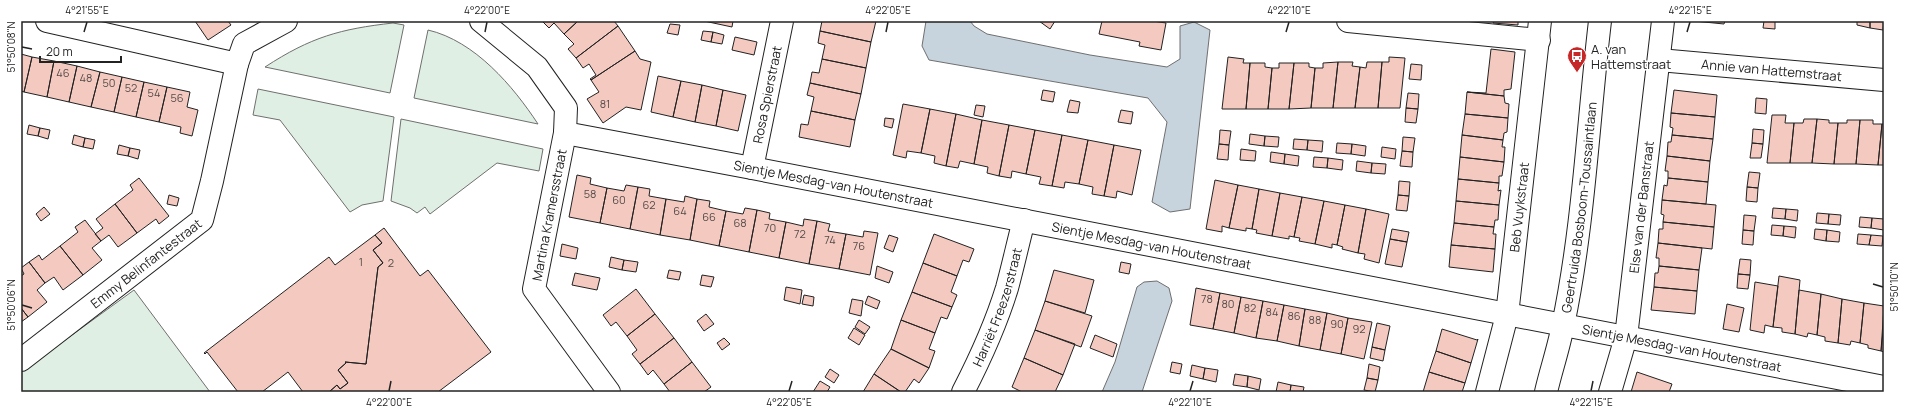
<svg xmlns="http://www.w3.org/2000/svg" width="1905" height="413" font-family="Manrope,sans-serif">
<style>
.green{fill:#e0efe3;stroke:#6f6f6f}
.water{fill:#c7d3dd;stroke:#6f6f6f}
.building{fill:#f3c9c0;stroke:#222}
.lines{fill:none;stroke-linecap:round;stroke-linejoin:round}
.street-casing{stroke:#222;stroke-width:24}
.secondary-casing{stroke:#222;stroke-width:24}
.street{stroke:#fff;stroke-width:22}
.secondary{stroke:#fff;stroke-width:22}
.ticks{fill:none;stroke:#222;stroke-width:1.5}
.labels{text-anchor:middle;stroke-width:3;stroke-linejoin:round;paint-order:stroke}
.number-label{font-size:11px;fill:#564c4a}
.poi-label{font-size:13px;fill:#222;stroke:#fff;text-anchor:start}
.street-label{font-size:13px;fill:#222;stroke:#fff}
.neatline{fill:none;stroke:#222;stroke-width:1.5}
.ticks-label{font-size:10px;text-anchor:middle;fill:#222}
</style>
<rect width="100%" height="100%" fill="#fff"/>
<path class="green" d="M 393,23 L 404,25 L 390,93 L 265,67 C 311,37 340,29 393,23 Z
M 428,30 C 475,41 513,86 538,124 L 414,98 Z
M 258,89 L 394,117 L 383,201 L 362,205 L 350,212 L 280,120 L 253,115 Z
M 401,119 L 543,149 L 539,171 L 497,163 L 430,214 L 425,207 L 417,213 L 410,208 L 391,201 Z
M 134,290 L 210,392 L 21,392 L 21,372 Z"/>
<path class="water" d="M 926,21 L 970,21 L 974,26 L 987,34 L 1090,55 L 1167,67 L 1180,59 L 1180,26 L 1194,22 L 1210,30 L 1190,209 L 1170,212 L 1152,202 L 1167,122 L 1148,98 L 929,60 L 922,46 Z
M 1157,281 L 1169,288 L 1172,301 L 1142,392 L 1102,392 L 1115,362 L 1137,287 L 1144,282 Z"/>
<path class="building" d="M 195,21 L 228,21 L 231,25 L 208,40 Z
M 542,21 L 578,21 L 564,34 L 554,23 L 549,28 Z
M 578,21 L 614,21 L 618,26 L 576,58 L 568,49 L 574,44 L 564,34 Z
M 704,21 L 733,21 L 732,27 Z
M 822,21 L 876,21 L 871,42 L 820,31 Z
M 1039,21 L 1055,21 L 1050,29 Z
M 1102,21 L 1153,21 L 1166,23 L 1161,50 L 1139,46 L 1140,42 L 1099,34 Z
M 1494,21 L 1518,21 L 1518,25 L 1493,23 Z
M 1694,21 L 1725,21 L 1724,24 Z
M 1764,21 L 1775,21 L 1775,29 L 1763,28 Z
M 1855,21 L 1870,21 L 1870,28 L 1857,25 L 1857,21 Z
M 1870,21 L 1884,21 L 1883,30 L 1870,28 Z
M 670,24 L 680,25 L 678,35 L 667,33 Z
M 618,26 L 635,51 L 591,80 L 590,79 L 596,75 L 589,64 L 583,68 L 576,58 Z
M 703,31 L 713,32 L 711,42 L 701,40 Z
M 820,31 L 871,42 L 866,68 L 822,59 L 825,45 L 818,43 Z
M 713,32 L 724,35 L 722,44 L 711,42 Z
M 735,37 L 757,42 L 754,55 L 732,50 Z
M 1491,49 L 1515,52 L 1511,89 L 1504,90 L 1504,96 L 1467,92 L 1486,93 Z
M 635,51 L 640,59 L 651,62 L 641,110 L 626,107 L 603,123 L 587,99 L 599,92 L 591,80 Z
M 21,54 L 32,57 L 24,92 L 21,91 Z
M 32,57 L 54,61 L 47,97 L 24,92 Z
M 1228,57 L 1244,59 L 1243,63 L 1250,63 L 1246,109 L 1222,109 Z
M 1389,57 L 1405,58 L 1400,108 L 1378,108 L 1382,62 L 1389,62 Z
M 822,59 L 866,68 L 861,94 L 810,83 L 812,72 L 819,73 Z
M 54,61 L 77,66 L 69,102 L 47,97 Z
M 1338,62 L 1353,62 L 1352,66 L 1360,67 L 1355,108 L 1333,108 Z
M 1338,62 L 1333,108 L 1311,108 L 1315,68 L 1323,68 L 1323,63 Z
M 1367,62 L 1382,62 L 1378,108 L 1355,108 L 1360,67 L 1366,68 Z
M 1250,63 L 1265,63 L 1265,67 L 1272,68 L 1268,109 L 1246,109 Z
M 1279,63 L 1294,63 L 1289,109 L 1268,109 L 1272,68 L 1279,68 Z
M 1294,63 L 1309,63 L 1309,67 L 1315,68 L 1311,108 L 1289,109 Z
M 1411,64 L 1422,65 L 1421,80 L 1409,79 Z
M 77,66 L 100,72 L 91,107 L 69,102 Z
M 100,72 L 122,77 L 114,112 L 91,107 Z
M 658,76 L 681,81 L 673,117 L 651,112 Z
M 122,77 L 144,82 L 136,117 L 114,112 Z
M 681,81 L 702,85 L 695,122 L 673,117 Z
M 144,82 L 167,87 L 159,122 L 136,117 Z
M 810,83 L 861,94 L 855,120 L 811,111 L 814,97 L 807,95 Z
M 702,85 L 723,90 L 716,126 L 695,122 Z
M 167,87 L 190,92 L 187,107 L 198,110 L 192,136 L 180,133 L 181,127 L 159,122 Z
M 723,90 L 746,95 L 738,131 L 716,126 Z
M 1043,90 L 1055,92 L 1053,102 L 1041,100 Z
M 1674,90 L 1717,95 L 1715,117 L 1671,113 Z
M 1467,92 L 1504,96 L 1505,103 L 1509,104 L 1508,118 L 1465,114 Z
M 1408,93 L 1419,94 L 1418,109 L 1406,108 Z
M 1756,98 L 1767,99 L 1766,114 L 1755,113 Z
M 1070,100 L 1080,102 L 1078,113 L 1067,112 Z
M 903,104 L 930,109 L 921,153 L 907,151 L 906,158 L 893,155 Z
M 976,105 L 985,106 L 983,117 L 974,115 Z
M 1406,108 L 1418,109 L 1416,123 L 1405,122 Z
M 930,109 L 956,114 L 946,166 L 934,163 L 935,156 L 921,153 Z
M 1121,110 L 1133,112 L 1131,124 L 1118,122 Z
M 811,111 L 855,120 L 850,147 L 799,137 L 801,124 L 808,125 Z
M 1671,113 L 1715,117 L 1713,139 L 1672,135 L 1673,128 L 1670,127 Z
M 956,114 L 982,120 L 974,164 L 960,161 L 958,168 L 946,166 Z
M 1465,114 L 1508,118 L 1507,132 L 1504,133 L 1503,140 L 1462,135 Z
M 1772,115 L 1786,115 L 1785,123 L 1794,123 L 1790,163 L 1767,163 Z
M 885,118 L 894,119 L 892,128 L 884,126 Z
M 1804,119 L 1817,119 L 1812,163 L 1790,163 L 1794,123 L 1803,123 Z
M 1817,119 L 1829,120 L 1829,123 L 1838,123 L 1834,164 L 1812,163 Z
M 982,120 L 1009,125 L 999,176 L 987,173 L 988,167 L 974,164 Z
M 1847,120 L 1860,120 L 1856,164 L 1834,164 L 1838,123 L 1847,123 Z
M 1860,120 L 1873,120 L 1873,124 L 1882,124 L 1878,165 L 1856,164 Z
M 1882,124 L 1884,124 L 1884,165 L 1878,165 Z
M 29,125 L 40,128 L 38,136 L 27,134 Z
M 1009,125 L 1035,130 L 1026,174 L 1012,171 L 1011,178 L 999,176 Z
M 40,128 L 50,130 L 48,139 L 38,136 Z
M 1753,129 L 1764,130 L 1763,144 L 1752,143 Z
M 1035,130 L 1062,135 L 1052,186 L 1039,184 L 1041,177 L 1026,174 Z
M 1220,130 L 1231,131 L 1229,145 L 1219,144 Z
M 1250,134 L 1265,136 L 1264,146 L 1249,144 Z
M 74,135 L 85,138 L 83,147 L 72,144 Z
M 1062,135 L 1088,140 L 1079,184 L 1065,182 L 1064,188 L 1052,186 Z
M 1462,135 L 1503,140 L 1502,147 L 1505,147 L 1504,162 L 1460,157 Z
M 1672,135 L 1713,139 L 1710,161 L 1667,156 L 1668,142 L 1671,142 Z
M 1265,136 L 1279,137 L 1278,147 L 1264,146 Z
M 1403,137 L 1415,138 L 1413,152 L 1402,151 Z
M 85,138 L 95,140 L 93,149 L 83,147 Z
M 1294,139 L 1308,140 L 1307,150 L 1293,149 Z
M 1088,140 L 1114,145 L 1104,196 L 1092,194 L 1093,187 L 1079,184 Z
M 1308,140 L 1323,141 L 1322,152 L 1307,150 Z
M 1337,143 L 1352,144 L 1351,154 L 1336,153 Z
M 1752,143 L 1763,144 L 1761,158 L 1750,158 Z
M 1219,144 L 1229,145 L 1228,160 L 1217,159 Z
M 1352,144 L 1366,146 L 1365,156 L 1351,154 Z
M 119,145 L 130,148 L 128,156 L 117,154 Z
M 1114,145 L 1141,150 L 1132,195 L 1117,191 L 1116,198 L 1104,196 Z
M 1382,147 L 1396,149 L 1395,159 L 1381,157 Z
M 130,148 L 140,150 L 138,159 L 128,156 Z
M 1241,149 L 1256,151 L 1255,161 L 1240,160 Z
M 1402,151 L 1413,152 L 1412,167 L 1400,166 Z
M 1271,152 L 1285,154 L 1284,164 L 1270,162 Z
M 1285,154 L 1299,156 L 1298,166 L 1284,164 Z
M 1667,156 L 1710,161 L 1708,182 L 1668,178 L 1668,171 L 1665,171 Z
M 1314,157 L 1328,158 L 1327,168 L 1313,167 Z
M 1460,157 L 1504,162 L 1502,176 L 1499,176 L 1499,183 L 1458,179 Z
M 1328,158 L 1343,160 L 1342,170 L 1327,168 Z
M 1357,161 L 1372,163 L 1371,173 L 1356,171 Z
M 1372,163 L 1386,164 L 1385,174 L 1371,173 Z
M 1749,172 L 1760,173 L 1758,188 L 1747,187 Z
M 577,175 L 591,178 L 590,184 L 607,188 L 600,223 L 569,217 Z
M 139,178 L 169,216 L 159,224 L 156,219 L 137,233 L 115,204 L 133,190 L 130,185 Z
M 1668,178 L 1708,182 L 1706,204 L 1662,200 L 1664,185 L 1667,186 Z
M 1458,179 L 1499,183 L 1498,191 L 1501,190 L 1499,205 L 1456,201 Z
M 1215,180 L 1238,185 L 1229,228 L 1222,226 L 1222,232 L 1206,229 Z
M 1399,181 L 1410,182 L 1409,196 L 1398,195 Z
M 626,185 L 638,187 L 630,229 L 600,223 L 607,188 L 624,191 Z
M 1238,185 L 1259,189 L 1252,229 L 1246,228 L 1246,231 L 1229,228 Z
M 638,187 L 650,189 L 649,196 L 666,199 L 660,235 L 630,229 Z
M 1747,187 L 1758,188 L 1757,202 L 1746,201 Z
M 1259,189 L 1280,193 L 1272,236 L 1256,233 L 1257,230 L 1252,229 Z
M 1280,193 L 1302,197 L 1294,237 L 1289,236 L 1289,239 L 1272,236 Z
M 169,195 L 179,198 L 177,206 L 167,204 Z
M 1398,195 L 1409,196 L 1407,211 L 1396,210 Z
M 685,196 L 697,199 L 690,240 L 660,235 L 666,199 L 684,202 Z
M 1302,197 L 1324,201 L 1315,244 L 1299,241 L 1300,238 L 1294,237 Z
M 697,199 L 710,201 L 709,207 L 726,211 L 719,246 L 690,240 Z
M 1662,200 L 1716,205 L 1714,227 L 1663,222 L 1664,215 L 1661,214 Z
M 1324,201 L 1345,205 L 1337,245 L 1332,244 L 1332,248 L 1315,244 Z
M 1456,201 L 1499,205 L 1498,220 L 1495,220 L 1494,227 L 1454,223 Z
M 115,204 L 137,233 L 118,247 L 109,235 L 101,241 L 95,234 L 103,228 L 96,219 Z
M 1345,205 L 1366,209 L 1358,253 L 1342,249 L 1343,247 L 1337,245 Z
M 44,207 L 50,214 L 41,221 L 36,214 Z
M 745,208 L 757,210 L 749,252 L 719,246 L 726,211 L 743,214 Z
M 1773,208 L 1786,209 L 1785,219 L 1772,218 Z
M 1366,209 L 1389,214 L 1379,263 L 1364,259 L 1365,254 L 1358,253 Z
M 1786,209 L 1798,210 L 1797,221 L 1785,219 Z
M 757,210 L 770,213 L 769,219 L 786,222 L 779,258 L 749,252 Z
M 1817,213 L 1829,214 L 1828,224 L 1816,223 Z
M 1829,214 L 1841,215 L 1840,225 L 1828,224 Z
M 1744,215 L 1756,216 L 1754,231 L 1743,230 Z
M 1860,217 L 1872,218 L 1871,228 L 1859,227 Z
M 1872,218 L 1884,219 L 1884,230 L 1871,228 Z
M 804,219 L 817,221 L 809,264 L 779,258 L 786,222 L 803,226 Z
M 85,220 L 101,241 L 92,248 L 102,260 L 83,275 L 60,246 L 78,232 L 75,227 Z
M 817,221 L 830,224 L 828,231 L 846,234 L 839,269 L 809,264 Z
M 1663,222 L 1714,227 L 1712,249 L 1658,243 L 1659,229 L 1663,229 Z
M 1454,223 L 1494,227 L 1493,234 L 1496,234 L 1495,249 L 1451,245 Z
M 1772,225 L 1784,226 L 1783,236 L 1771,235 Z
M 1784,226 L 1796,227 L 1795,238 L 1783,236 Z
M 384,228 L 420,276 L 428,270 L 491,352 L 438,392 L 329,392 L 337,385 L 340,389 L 348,383 L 338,370 L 346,363 L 345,362 L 366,364 L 378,267 L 383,263 L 373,250 L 382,243 L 375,235 Z
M 1392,229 L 1409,232 L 1407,242 L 1390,239 Z
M 1815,229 L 1827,230 L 1826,241 L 1814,239 Z
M 1743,230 L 1754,231 L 1753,245 L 1742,244 Z
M 1827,230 L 1840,232 L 1839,242 L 1826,241 Z
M 864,231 L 878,233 L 870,275 L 839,269 L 846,234 L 863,237 Z
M 934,234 L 974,249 L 969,262 L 963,260 L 957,276 L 923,263 Z
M 1858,234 L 1871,235 L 1869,245 L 1857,244 Z
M 375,235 L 382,243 L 373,250 L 383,263 L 378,267 L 366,364 L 345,362 L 346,363 L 338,370 L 348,383 L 340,389 L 337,385 L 329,392 L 303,392 L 288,372 L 262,392 L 238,392 L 207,352 L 205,354 L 204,353 L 329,257 L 335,265 Z
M 889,235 L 898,238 L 893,252 L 884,248 Z
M 1871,235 L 1883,236 L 1882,246 L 1869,245 Z
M 1390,239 L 1407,242 L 1402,267 L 1385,264 Z
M 1658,243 L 1702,248 L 1699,270 L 1659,266 L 1659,258 L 1656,258 Z
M 562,244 L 578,248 L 576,259 L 560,256 Z
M 1451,245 L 1495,249 L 1493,272 L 1449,267 Z
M 60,246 L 83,275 L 63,290 L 54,277 L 45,283 L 29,262 L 39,255 L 42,260 Z
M 611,257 L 624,260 L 622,270 L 609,267 Z
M 1740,259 L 1751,260 L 1750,275 L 1738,274 Z
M 624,260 L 638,262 L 636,272 L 622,270 Z
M 29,262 L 45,283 L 37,290 L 47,302 L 28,317 L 21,308 L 21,276 L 24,274 L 21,268 Z
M 1121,262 L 1131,264 L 1129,274 L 1119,272 Z
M 923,263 L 957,276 L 951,292 L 957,295 L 952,307 L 912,292 Z
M 877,266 L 893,272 L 889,283 L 875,278 Z
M 1659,266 L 1699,270 L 1697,291 L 1654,287 L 1655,273 L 1658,273 Z
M 669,270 L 681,272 L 679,280 L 667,278 Z
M 1054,270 L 1094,280 L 1085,313 L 1045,301 Z
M 575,273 L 600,278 L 597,290 L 572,285 Z
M 1738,274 L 1750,275 L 1748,289 L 1737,288 Z
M 702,275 L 714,277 L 711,287 L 700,285 Z
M 1779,276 L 1800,280 L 1795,334 L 1782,332 L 1782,328 L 1773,327 Z
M 1755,282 L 1778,286 L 1773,327 L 1765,325 L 1764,333 L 1750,330 Z
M 786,287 L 802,290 L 800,304 L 784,300 Z
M 1654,287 L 1697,291 L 1695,314 L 1651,310 Z
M 1196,288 L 1220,293 L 1213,329 L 1190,325 Z
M 636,289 L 655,314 L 627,336 L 616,322 L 611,326 L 603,315 Z
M 1799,290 L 1821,294 L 1817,335 L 1808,333 L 1807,337 L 1795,334 Z
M 912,292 L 952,307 L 947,319 L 941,317 L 935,333 L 901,320 Z
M 1220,293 L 1241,297 L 1234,333 L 1213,329 Z
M 1821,294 L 1842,299 L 1838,343 L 1825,341 L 1825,337 L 1817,335 Z
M 804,295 L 814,297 L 813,306 L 802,304 Z
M 868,296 L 880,301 L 877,309 L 865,304 Z
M 1241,297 L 1263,301 L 1256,338 L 1234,333 Z
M 852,299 L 863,301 L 861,316 L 849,313 Z
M 1842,299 L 1864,303 L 1860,343 L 1851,341 L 1850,345 L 1838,343 Z
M 1045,301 L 1092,316 L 1081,347 L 1035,330 Z
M 1263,301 L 1284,305 L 1277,341 L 1256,338 Z
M 1864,303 L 1884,306 L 1881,351 L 1868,348 L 1868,345 L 1860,343 Z
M 1727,304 L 1744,308 L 1739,332 L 1723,329 Z
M 1284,305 L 1305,309 L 1299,346 L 1277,341 Z
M 21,308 L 28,317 L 21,322 Z
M 1305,309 L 1327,313 L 1320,350 L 1299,346 Z
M 1327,313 L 1348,318 L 1341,354 L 1320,350 Z
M 655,314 L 674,338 L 640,364 L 632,354 L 637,350 L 627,336 Z
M 706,314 L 714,324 L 704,331 L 697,321 Z
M 1348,318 L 1372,322 L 1364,359 L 1341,354 Z
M 859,320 L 870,327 L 865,334 L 855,327 Z
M 901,320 L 935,333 L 929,349 L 935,351 L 929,368 L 891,349 Z
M 1884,322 L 1884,352 L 1881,351 Z
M 1377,323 L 1390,326 L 1385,350 L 1372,347 Z
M 854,328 L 865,335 L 859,345 L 848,338 Z
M 1442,329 L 1477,340 L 1478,339 L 1471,363 L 1436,351 Z
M 1035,330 L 1075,344 L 1063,375 L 1024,358 Z
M 1095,335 L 1117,344 L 1113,357 L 1090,348 Z
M 674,338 L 692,362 L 664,384 L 653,370 L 648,375 L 640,364 Z
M 724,338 L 730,344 L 722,350 L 717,343 Z
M 1372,347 L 1385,350 L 1383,361 L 1370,358 Z
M 891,349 L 929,368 L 919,383 L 914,379 L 905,392 L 901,392 L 874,374 Z
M 1436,351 L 1471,363 L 1465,383 L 1429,372 Z
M 1024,358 L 1063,375 L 1055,392 L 1022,392 L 1012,387 Z
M 692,362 L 711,387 L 704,392 L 670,392 L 664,384 Z
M 1172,362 L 1182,364 L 1180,374 L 1170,372 Z
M 1369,364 L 1380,367 L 1378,380 L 1367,378 Z
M 1192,365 L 1205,368 L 1203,379 L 1190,376 Z
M 1205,368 L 1218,370 L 1216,382 L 1203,379 Z
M 830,369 L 839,375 L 834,383 L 825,377 Z
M 1429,372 L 1465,383 L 1462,392 L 1423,392 Z
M 1637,372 L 1672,384 L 1669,392 L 1631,392 Z
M 874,374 L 901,392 L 863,392 Z
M 1235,374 L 1248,376 L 1247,387 L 1233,385 Z
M 1248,376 L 1261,379 L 1259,390 L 1247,387 Z
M 1367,378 L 1378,380 L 1375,392 L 1364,390 Z
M 820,381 L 830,387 L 827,392 L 813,392 Z
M 1278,382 L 1291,385 L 1290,392 L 1276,392 Z
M 1291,385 L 1304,387 L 1303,392 L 1290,392 Z"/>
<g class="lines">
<defs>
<g id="street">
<path d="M 47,21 L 237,64 L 244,44 L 286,21"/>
<path id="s1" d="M 481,21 L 537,67 L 566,108 L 565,133 L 752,168 L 1884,387"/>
<path d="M 1348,21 L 1539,40"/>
<path id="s2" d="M 1659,60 L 1884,80"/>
<path d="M 565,133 L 534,289 L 609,392"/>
<path id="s3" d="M 752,168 L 782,21"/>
<path id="s4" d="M 21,360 L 202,220 L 212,181 L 237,64"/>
<path id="s5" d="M 963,392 C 980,359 996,324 1007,288 C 1013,266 1018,243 1024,220"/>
<path id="s6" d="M 1487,392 L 1507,315 L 1540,21"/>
<path id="s7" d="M 1610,392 L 1626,337 L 1663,21"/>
</g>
<g id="secondary">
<path id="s8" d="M 1546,392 C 1551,370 1559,347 1563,325 C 1584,225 1588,122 1600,21"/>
</g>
</defs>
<use href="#street" class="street-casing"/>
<use href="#secondary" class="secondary-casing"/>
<use href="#street" class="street"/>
<use href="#secondary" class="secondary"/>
</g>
<path class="ticks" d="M 84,32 L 87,22M 485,32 L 487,22M 886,32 L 888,22M 1286,32 L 1289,22M 1687,32 L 1690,22M 22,47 L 32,49M 1873,284 L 1883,287M 22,305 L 32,308M 389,391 L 391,381M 789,391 L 792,381M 1190,391 L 1193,381M 1591,391 L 1593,381"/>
<defs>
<symbol id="bus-pin" viewBox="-11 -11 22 30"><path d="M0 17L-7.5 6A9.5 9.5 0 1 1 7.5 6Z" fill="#c62828" stroke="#fff"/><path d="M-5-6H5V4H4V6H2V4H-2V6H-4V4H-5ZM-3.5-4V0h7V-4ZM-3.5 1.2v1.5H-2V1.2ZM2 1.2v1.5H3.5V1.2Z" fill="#fff"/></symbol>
</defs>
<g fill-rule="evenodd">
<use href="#bus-pin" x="1566" y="45" width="22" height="30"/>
</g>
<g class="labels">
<g class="number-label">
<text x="63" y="77">46</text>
<text x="86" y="82">48</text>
<text x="109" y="87">50</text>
<text x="131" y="92">52</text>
<text x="154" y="97">54</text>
<text x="177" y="102">56</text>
<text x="605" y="108">81</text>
<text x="590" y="198">58</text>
<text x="619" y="204">60</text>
<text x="649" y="209">62</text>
<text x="680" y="215">64</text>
<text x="709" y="221">66</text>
<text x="740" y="227">68</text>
<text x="770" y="232">70</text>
<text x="800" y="238">72</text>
<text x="830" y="244">74</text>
<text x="859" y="250">76</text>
<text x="361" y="266">1</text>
<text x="391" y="267">2</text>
<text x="1207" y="303">78</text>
<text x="1228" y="308">80</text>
<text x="1250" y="312">82</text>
<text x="1272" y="316">84</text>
<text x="1294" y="320">86</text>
<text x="1315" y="324">88</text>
<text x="1337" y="328">90</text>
<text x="1359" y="333">92</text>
</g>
<g class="poi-label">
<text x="1591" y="54">A. van<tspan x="1591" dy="15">Hattemstraat</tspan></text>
</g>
<g class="street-label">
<text dy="5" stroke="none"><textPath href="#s2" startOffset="113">Annie van Hattemstraat</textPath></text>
<text dy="5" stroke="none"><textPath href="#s3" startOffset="75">Rosa Spierstraat</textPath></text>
<text dy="5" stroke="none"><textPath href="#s1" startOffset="421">Sientje Mesdag-van Houtenstraat</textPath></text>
<text dy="5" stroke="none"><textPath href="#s8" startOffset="188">Geertruida Bosboom-Toussaintlaan</textPath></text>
<text dy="5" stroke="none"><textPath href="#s7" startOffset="188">Else van der Banstraat</textPath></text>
<text dy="5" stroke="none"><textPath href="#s6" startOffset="188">Beb Vuykstraat</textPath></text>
<text transform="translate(549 215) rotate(-79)" y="5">Martina Kramersstraat</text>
<text dy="5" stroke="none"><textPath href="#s1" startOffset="745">Sientje Mesdag-van Houtenstraat</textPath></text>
<text dy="5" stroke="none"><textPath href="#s4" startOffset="158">Emmy Belinfantestraat</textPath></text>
<text dy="5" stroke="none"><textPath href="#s5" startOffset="92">Harriët Freezerstraat</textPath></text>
<text dy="5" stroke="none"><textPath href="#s1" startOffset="1285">Sientje Mesdag-van Houtenstraat</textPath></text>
</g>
</g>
<rect width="1905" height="413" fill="none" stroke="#ffffff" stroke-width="44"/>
<path d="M40 56v6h81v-6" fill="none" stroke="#222222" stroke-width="2"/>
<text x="46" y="56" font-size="12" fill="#222222" stroke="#ffffff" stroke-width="3" paint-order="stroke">20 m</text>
<rect x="22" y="22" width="1861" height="369" class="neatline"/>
<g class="ticks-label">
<text x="87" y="14">4°21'55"E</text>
<text x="487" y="14">4°22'00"E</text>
<text x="888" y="14">4°22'05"E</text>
<text x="1289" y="14">4°22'10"E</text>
<text x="1690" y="14">4°22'15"E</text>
<text transform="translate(11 47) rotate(-90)" y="4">51°50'08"N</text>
<text transform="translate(1894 287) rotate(-90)" y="4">51°50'10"N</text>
<text transform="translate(11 305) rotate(-90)" y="4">51°50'06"N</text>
<text x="389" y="406">4°22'00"E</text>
<text x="789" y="406">4°22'05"E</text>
<text x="1190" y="406">4°22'10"E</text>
<text x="1591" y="406">4°22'15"E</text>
</g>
</svg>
